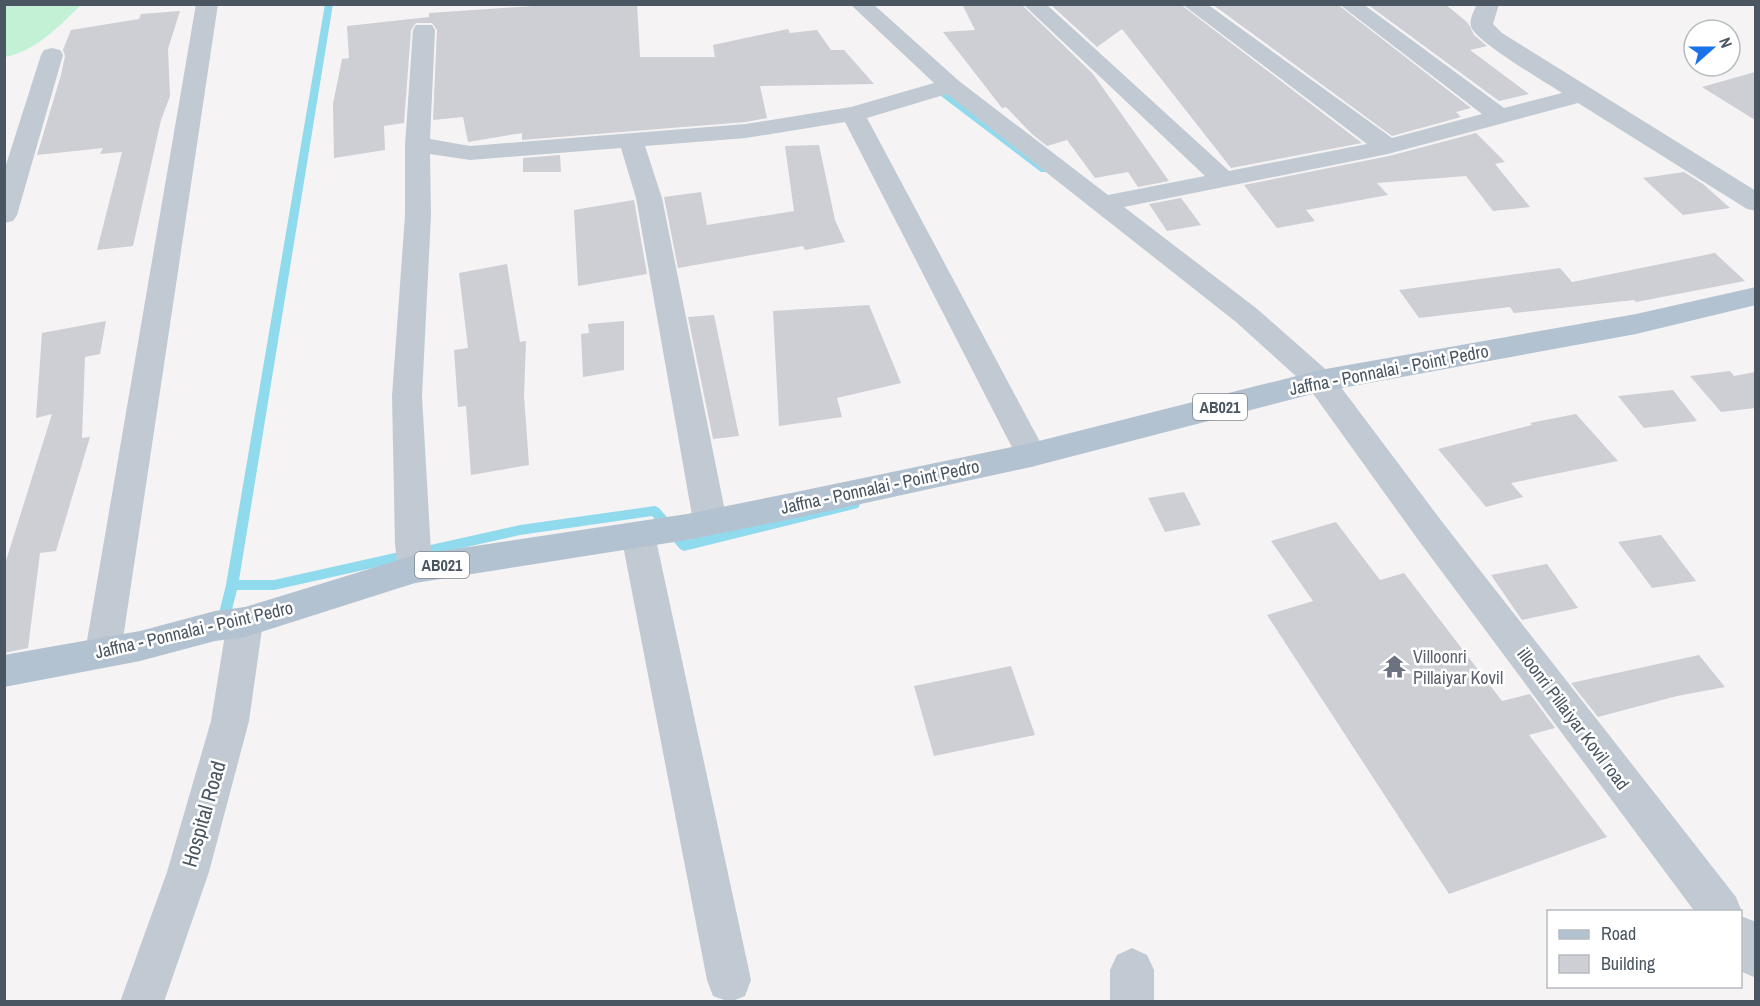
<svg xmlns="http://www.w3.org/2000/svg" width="1760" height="1006" font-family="'Archivo Narrow',sans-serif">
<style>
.green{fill:#c3f1d5}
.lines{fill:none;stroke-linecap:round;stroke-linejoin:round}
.stream{fill:#90daee;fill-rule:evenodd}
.building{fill:#cdcfd5}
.minor{fill:#c1cad2;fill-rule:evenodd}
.major{fill:#b3c2d1;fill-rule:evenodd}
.labels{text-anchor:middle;stroke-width:5;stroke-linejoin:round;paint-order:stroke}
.shield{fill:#fff;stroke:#808990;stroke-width:1.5}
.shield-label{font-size:16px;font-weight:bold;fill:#4a5661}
.street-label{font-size:18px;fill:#4a5661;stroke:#fff}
.worship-label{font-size:18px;fill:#5b616d;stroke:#fff;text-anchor:start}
.near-street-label{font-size:21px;fill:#4a5661;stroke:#fff}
</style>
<rect width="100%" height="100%" fill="#f5f3f3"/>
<path class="green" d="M 5,4 L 81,4 L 81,5 C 59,26 36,51 5,57 Z"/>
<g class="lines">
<path class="stream" d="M 325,4 L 333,4 L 239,580 L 274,580 L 520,525 L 655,506 L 659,508 L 687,540 L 854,500 L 858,502 L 860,505 L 858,508 L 684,551 L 680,549 L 652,516 L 520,535 L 274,590 L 237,590 L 228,625 L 223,626 L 218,625 L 217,621 L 226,585 Z
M 944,91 L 1047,168 L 1047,172 L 1041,172 L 941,96 L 941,92 Z"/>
</g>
<path class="building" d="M 562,4 L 637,4 L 640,57 L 715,57 L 713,45 L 788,29 L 790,33 L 817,30 L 831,50 L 844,50 L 874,84 L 760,86 L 767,118 L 746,122 L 522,140 L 522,133 L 468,142 L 463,117 L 433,120 L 437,30 L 432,23 L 416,23 L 411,30 L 404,123 L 384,126 L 385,150 L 334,158 L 333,104 L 342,59 L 349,58 L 347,26 L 429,17 L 429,13 Z
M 962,4 L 1021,4 L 1093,74 L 1169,181 L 1138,187 L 1128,172 L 1095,178 L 1067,140 L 1047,146 L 1032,134 L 1006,107 L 1002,108 L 943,32 L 975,30 Z
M 1050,4 L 1180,4 L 1362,143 L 1231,168 L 1122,29 L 1097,47 Z
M 1212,4 L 1337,4 L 1471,108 L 1456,112 L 1461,117 L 1392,136 Z
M 1367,4 L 1445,4 L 1468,23 L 1474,35 L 1487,46 L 1470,50 L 1529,94 L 1499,101 Z
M 180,11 L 168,49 L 170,96 L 161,120 L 133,246 L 97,250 L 122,152 L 100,154 L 103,148 L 37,155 L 61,75 L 65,56 L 63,50 L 71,30 L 139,19 L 141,14 Z
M 1755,72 L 1755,120 L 1702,87 Z
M 1476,133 L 1505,162 L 1495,164 L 1530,207 L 1493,211 L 1466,176 L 1377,183 L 1388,195 L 1306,210 L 1315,221 L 1277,228 L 1244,185 L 1389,156 Z
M 819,145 L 835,220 L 845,242 L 805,250 L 803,246 L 678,268 L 664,197 L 701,192 L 707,225 L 794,211 L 785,146 Z
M 560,155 L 561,172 L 523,172 L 523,158 Z
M 1684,172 L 1703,184 L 1730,208 L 1683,215 L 1643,178 Z
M 1181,198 L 1201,225 L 1167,231 L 1149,204 Z
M 634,200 L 647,274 L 578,286 L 574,210 Z
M 1715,253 L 1745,281 L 1636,302 L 1634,300 L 1514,313 L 1510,307 L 1419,318 L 1399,290 L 1560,268 L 1572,282 Z
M 507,264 L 520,342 L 526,341 L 524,396 L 529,465 L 471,475 L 466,406 L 458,407 L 454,350 L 468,348 L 459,273 Z
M 869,305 L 901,383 L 837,398 L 842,417 L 779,426 L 773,311 Z
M 714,315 L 739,436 L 713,439 L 688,317 Z
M 106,321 L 100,354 L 85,357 L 82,438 L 90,437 L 56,551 L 40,553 L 28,648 L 4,653 L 4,567 L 52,414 L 36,418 L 42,333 Z
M 624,321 L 624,370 L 583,377 L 581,334 L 589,333 L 588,324 Z
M 1730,371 L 1734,376 L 1755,372 L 1755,408 L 1721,412 L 1690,376 Z
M 1673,390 L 1697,421 L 1644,428 L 1618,396 Z
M 1576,414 L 1618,461 L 1511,483 L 1523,497 L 1486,507 L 1438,449 L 1532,425 L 1530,423 Z
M 1184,492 L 1201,525 L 1165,532 L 1148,498 Z
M 1336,522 L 1380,580 L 1404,573 L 1502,701 L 1530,694 L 1555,728 L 1529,735 L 1607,837 L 1449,894 L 1267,615 L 1313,601 L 1271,541 Z
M 1661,535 L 1696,581 L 1652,588 L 1618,542 Z
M 1547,564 L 1578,608 L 1522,620 L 1491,575 Z
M 1699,655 L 1725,687 L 1677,696 L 1598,717 L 1571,683 Z
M 1011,666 L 1035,735 L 934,756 L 914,686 Z"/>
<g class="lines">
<path class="minor" d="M 196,4 L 218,4 L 121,652 L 116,663 L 103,667 L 90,663 L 85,652 Z
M 850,4 L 873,4 L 959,81 L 1108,195 L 1205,176 L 1023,4 L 1046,4 L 1229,171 L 1367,144 L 1182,4 L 1207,4 L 1392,138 L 1482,114 L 1339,4 L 1363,4 L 1504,108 L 1562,93 C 1545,82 1477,42 1471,27 C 1469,19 1474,11 1477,4 L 1499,4 L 1493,24 L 1502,33 L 1756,191 L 1756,211 L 1747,209 L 1578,103 L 1388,154 L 1124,207 L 1256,308 L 1331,374 L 1443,523 L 1736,897 L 1742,912 L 1741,916 L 1756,922 L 1756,978 L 1740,971 L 1740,912 L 1695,912 L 1419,541 L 1309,388 L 1236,322 L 947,94 L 867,118 L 1047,455 L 1042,463 L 1031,467 L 1020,463 L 845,122 L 746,138 L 645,146 L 662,198 L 727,521 L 722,530 L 710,534 L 698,530 L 693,521 L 636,198 L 621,148 L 470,160 L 430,154 L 431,215 L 422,396 L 432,569 L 427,579 L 415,583 L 403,579 L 398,569 L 395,544 L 392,396 L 405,215 L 405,145 L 413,30 L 416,25 L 432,25 L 435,30 L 430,139 L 470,146 L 746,124 L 851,107 L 934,83 Z
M 52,48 L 60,50 L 63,55 L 17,215 L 13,221 L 4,223 L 4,171 L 41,55 L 44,50 Z
M 638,522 L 650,526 L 655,535 L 751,980 L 745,996 L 730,1002 L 713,996 L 707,980 L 621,535 L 626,526 Z
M 245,607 L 258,612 L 263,622 L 249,721 L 209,872 L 164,1002 L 120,1002 L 167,872 L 211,721 L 227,622 L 232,612 Z
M 1132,948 L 1147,955 L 1154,970 L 1154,1002 L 1110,1002 L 1110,970 L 1117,955 Z"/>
<path class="major" d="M 1756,287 L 1756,305 L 1636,334 L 1320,392 L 1031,467 L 796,518 L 687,540 L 415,583 L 245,637 L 215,641 L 140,661 L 4,687 L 4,655 L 140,631 L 215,611 L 245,607 L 415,555 L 687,514 L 796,492 L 1031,443 L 1320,370 L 1636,314 Z"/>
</g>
<defs>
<symbol id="temple-bare" viewBox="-9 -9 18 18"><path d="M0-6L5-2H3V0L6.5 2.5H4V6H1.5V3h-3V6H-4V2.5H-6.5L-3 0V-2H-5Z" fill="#6b7280" stroke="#fff" stroke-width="2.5" paint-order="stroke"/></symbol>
</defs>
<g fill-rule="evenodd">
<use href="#temple-bare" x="1378" y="650" width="33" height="33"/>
</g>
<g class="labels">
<g class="shield">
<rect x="1193" y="394" width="54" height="26" rx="4.5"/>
<rect x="415" y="552" width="54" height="26" rx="4.5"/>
</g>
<g class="shield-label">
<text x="1220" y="413">AB021</text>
<text x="442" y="571">AB021</text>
</g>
<g class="street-label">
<text transform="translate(1389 370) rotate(-11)" y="6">Jaffna - Ponnalai - Point Pedro</text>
<text transform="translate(880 487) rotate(-12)" y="6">Jaffna - Ponnalai - Point Pedro</text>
<text transform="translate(194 630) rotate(-13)" y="6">Jaffna - Ponnalai - Point Pedro</text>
<text transform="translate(1573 719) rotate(53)" y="6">illoonri Pillaiyar Kovil road</text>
</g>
<g class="worship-label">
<text x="1413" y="663">Villoonri<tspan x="1413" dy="21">Pillaiyar Kovil</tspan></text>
</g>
<g class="near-street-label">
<text transform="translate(204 814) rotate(-74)" y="7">Hospital Road</text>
</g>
</g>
<rect width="1760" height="1006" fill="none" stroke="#4a5661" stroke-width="12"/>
<rect x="1547" y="910" width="195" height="78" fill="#ffffff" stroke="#b7bbc0" stroke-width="1.5"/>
<rect x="1559" y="930" width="30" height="9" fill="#b3c2d1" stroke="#b7bbc0" stroke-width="1.5"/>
<text x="1601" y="940" font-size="18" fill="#4a5661">Road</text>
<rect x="1559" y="955" width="30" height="18" fill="#cdcfd5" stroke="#b7bbc0" stroke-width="1.5"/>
<text x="1601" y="970" font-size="18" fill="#4a5661">Building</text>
<g transform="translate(1712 48) rotate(69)"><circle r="28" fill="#ffffff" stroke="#b7bbc0" stroke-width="1.5"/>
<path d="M0-4.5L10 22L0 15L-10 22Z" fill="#1a73e8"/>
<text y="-9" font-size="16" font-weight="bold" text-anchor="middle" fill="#4a5661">N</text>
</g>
</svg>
